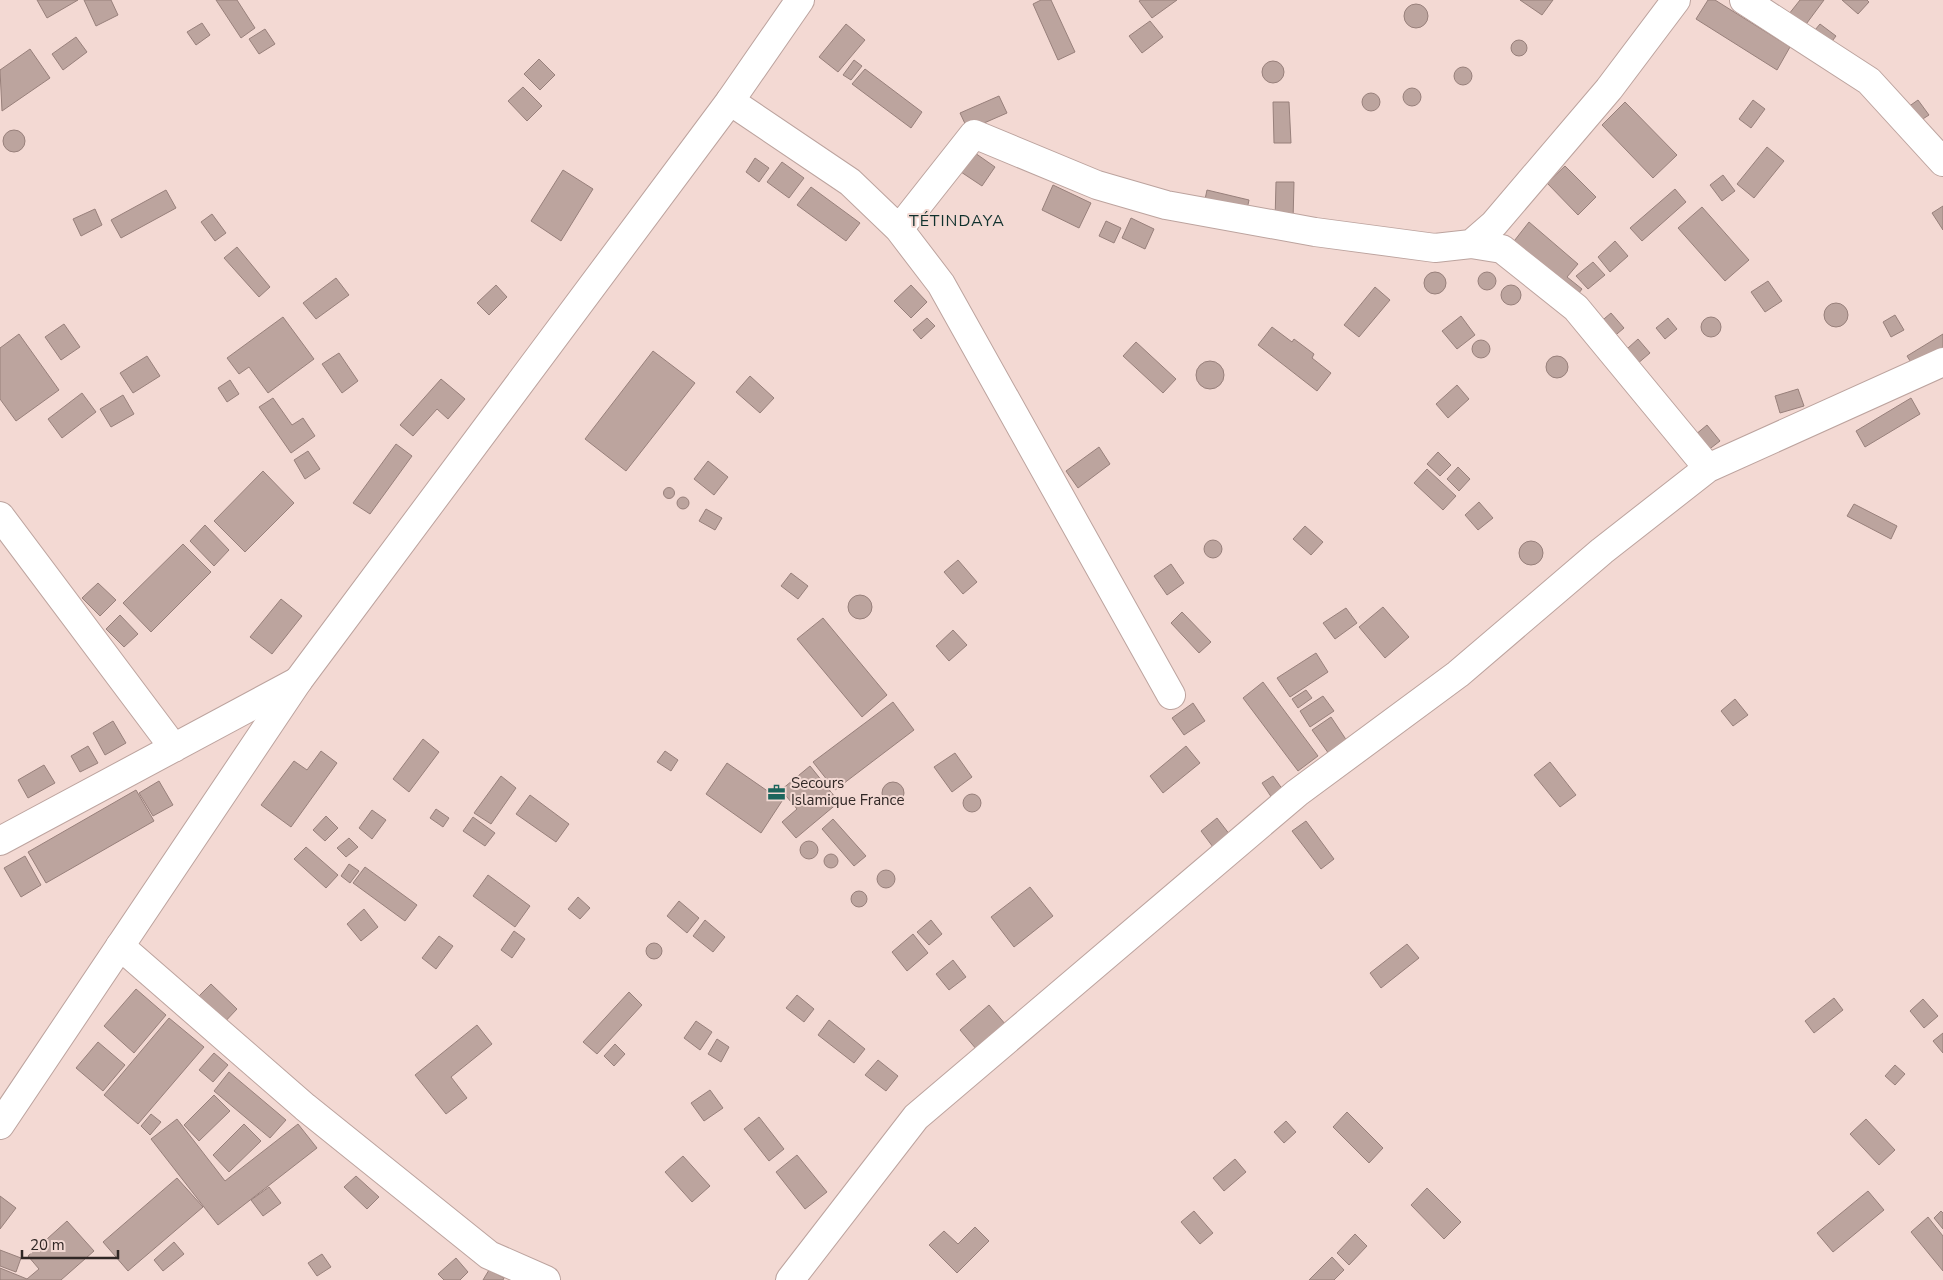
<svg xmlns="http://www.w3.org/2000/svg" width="1943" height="1280" font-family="'Nunito Sans',sans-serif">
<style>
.building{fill:#bca49e;stroke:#98807b}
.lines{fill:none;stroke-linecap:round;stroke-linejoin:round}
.minor-casing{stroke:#bca39e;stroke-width:30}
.major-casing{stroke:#bca39e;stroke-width:30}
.minor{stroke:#fff;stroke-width:28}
.major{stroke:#fff;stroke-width:28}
.labels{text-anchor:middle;stroke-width:4;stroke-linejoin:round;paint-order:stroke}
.poi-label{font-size:15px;fill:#302725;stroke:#f3d9d3;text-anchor:start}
.neighbourhood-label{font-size:16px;letter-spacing:1px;fill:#10312d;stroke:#f3d9d3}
</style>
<rect width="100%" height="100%" fill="#f3d9d3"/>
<path class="building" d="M 37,0 L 78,0 L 47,18 Z
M 84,0 L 111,0 L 118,15 L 96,26 Z
M 216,0 L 237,0 L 255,28 L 241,38 Z
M 1041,0 L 1051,0 L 1075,52 L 1058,60 L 1033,4 Z
M 1141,0 L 1177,0 L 1152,18 L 1139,1 Z
M 1520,0 L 1553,0 L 1542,15 Z
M 1708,0 L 1715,0 L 1790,47 L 1777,70 L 1696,19 Z
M 1800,0 L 1824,0 L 1801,31 L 1785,19 Z
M 1842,0 L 1867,0 L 1869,2 L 1858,14 Z
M1404 16a12 12 0 1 1 24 0a12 12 0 1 1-24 0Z
M 1150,21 L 1163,37 L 1142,53 L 1129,36 Z
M 202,23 L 210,35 L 196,45 L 187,32 Z
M 846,24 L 865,40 L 838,72 L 819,57 Z
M 1820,24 L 1836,36 L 1826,49 L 1810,36 Z
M 265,29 L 275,44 L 259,54 L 249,39 Z
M 76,37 L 87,52 L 63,70 L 52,54 Z
M1511 48a8 8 0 1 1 16 0a8 8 0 1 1-16 0Z
M 30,49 L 50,78 L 2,111 L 0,70 Z
M 539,59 L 555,75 L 540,90 L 524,74 Z
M 854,60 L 862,66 L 851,80 L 843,75 Z
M1262 72a11 11 0 1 1 22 0a11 11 0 1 1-22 0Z
M1454 76a9 9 0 1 1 18 0a9 9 0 1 1-18 0Z
M 865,69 L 922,112 L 911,128 L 852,84 Z
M 523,87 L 542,106 L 527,121 L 508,101 Z
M1403 97a9 9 0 1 1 18 0a9 9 0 1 1-18 0Z
M1362 102a9 9 0 1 1 18 0a9 9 0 1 1-18 0Z
M 999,96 L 1007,113 L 968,130 L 960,113 Z
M 1753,100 L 1765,109 L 1751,128 L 1739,119 Z
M 1918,100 L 1929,115 L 1918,122 L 1908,107 Z
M 1273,102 L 1289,102 L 1291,143 L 1274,143 Z
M 1625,102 L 1677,155 L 1653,178 L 1602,125 Z
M3 141a11 11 0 1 1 22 0a11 11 0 1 1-22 0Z
M 1767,147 L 1784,161 L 1754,198 L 1737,184 Z
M 975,153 L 995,167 L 982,186 L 961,172 Z
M 755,158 L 769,168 L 759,182 L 746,172 Z
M 782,162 L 804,178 L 789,198 L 767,182 Z
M 1565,166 L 1596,197 L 1578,215 L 1547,183 Z
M 563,170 L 593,189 L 561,241 L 531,221 Z
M 1723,175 L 1735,191 L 1722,201 L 1710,185 Z
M 1276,182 L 1294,182 L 1293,221 L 1275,221 Z
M 1053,185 L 1091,203 L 1079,228 L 1042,210 Z
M 811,187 L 860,223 L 846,241 L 797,205 Z
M 1675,189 L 1686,202 L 1642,241 L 1630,228 Z
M 166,190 L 176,208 L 121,238 L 111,220 Z
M 1207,190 L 1249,200 L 1246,214 L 1204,204 Z
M 1943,206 L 1943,230 L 1932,213 Z
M 1702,207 L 1749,260 L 1725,281 L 1678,228 Z
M 95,209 L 102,225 L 81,236 L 73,219 Z
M 212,214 L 226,233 L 215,241 L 201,222 Z
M 1131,218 L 1154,229 L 1145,249 L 1122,238 Z
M 1106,221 L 1121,228 L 1114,243 L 1099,236 Z
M 1529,222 L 1578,264 L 1567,277 L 1582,289 L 1575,298 L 1511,245 Z
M 1615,241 L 1628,256 L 1610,272 L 1598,257 Z
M 237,247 L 270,287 L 259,297 L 224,258 Z
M 1593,262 L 1605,275 L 1588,289 L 1576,276 Z
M1478 281a9 9 0 1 1 18 0a9 9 0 1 1-18 0Z
M1424 283a11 11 0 1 1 22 0a11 11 0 1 1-22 0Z
M 336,278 L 349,295 L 316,319 L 303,303 Z
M 1768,281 L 1782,301 L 1765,312 L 1751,292 Z
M 496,285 L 507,297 L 489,315 L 477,303 Z
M 911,285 L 927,302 L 911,318 L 894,301 Z
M1501 295a10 10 0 1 1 20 0a10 10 0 1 1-20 0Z
M 1375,287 L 1390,300 L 1359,337 L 1344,325 Z
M1824 315a12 12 0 1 1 24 0a12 12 0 1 1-24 0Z
M 1611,313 L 1624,328 L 1611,339 L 1598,324 Z
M 1895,315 L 1904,330 L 1891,337 L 1883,322 Z
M 1461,316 L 1475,335 L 1457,349 L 1442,331 Z
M1701 327a10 10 0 1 1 20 0a10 10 0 1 1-20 0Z
M 283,317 L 314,359 L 268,393 L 249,367 L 239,374 L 227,358 Z
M 927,318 L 935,326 L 921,339 L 913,330 Z
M 1668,318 L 1677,329 L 1665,339 L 1656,328 Z
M 64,324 L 80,347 L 61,360 L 45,337 Z
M 1272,327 L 1292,342 L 1294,339 L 1314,354 L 1312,358 L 1331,373 L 1317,391 L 1258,345 Z
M 19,334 L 59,390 L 16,421 L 0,399 L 0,348 Z
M 1943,334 L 1943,355 L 1917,372 L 1907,356 Z
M 1638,339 L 1650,353 L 1630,370 L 1618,357 Z
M1472 349a9 9 0 1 1 18 0a9 9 0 1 1-18 0Z
M 1136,342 L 1176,379 L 1163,393 L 1123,356 Z
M 653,351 L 695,383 L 626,471 L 585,439 Z
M 339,353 L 358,381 L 342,393 L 322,364 Z
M 147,356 L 160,376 L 133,393 L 120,373 Z
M1546 367a11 11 0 1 1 22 0a11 11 0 1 1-22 0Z
M1196 375a14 14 0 1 1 28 0a14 14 0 1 1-28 0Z
M 750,376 L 774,398 L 760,413 L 736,392 Z
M 441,379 L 465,399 L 448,419 L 437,409 L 413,436 L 400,425 Z
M 230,380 L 239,394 L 227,402 L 218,388 Z
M 1457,385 L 1469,399 L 1448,418 L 1436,404 Z
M 1798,389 L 1804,406 L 1780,413 L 1775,396 Z
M 82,393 L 96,412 L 62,438 L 48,419 Z
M 123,395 L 134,414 L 111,427 L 100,409 Z
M 273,398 L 292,425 L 303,418 L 315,436 L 291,453 L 259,407 Z
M 1911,398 L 1920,414 L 1865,447 L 1856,431 Z
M 1707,425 L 1720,441 L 1707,451 L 1695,435 Z
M 396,444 L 412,456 L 370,514 L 353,503 Z
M 1099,447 L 1110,464 L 1078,488 L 1066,471 Z
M 308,451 L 320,469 L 305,479 L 294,460 Z
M 1438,452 L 1451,465 L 1440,476 L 1427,464 Z
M 708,461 L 728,477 L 714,495 L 694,479 Z
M 1458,467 L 1470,479 L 1459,491 L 1447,479 Z
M 1427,469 L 1456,496 L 1443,510 L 1414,483 Z
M 263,471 L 294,503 L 245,552 L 214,521 Z
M663.5 493a5.5 5.5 0 1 1 11 0a5.5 5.5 0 1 1-11 0Z
M677 503a6 6 0 1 1 12 0a6 6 0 1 1-12 0Z
M 1479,502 L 1493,518 L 1478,530 L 1465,515 Z
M 1854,504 L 1897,526 L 1891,539 L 1847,516 Z
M 706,509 L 722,518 L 715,530 L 699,521 Z
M 205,525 L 229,550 L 214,566 L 190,541 Z
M 1305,526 L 1323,542 L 1311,555 L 1293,539 Z
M1204 549a9 9 0 1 1 18 0a9 9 0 1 1-18 0Z
M1519 553a12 12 0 1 1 24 0a12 12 0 1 1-24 0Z
M 183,544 L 211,572 L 151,632 L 123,603 Z
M 958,560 L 977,582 L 963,594 L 944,572 Z
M 1171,564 L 1184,583 L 1167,595 L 1154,576 Z
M 791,573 L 808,586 L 798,599 L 781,586 Z
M 98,583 L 116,600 L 100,616 L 82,598 Z
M848 607a12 12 0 1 1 24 0a12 12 0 1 1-24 0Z
M 281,599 L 302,616 L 272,654 L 250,637 Z
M 1383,607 L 1409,637 L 1385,658 L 1359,627 Z
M 1346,608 L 1357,623 L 1335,639 L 1323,623 Z
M 1182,612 L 1211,642 L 1199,653 L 1171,623 Z
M 120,615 L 138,634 L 124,647 L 106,629 Z
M 823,618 L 887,695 L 862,717 L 797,639 Z
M 953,630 L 967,645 L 949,661 L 936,646 Z
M 1316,653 L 1328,672 L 1290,697 L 1277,678 Z
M 1263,682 L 1318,756 L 1298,771 L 1243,698 Z
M 1306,690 L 1312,698 L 1298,708 L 1292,699 Z
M 1323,696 L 1334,711 L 1310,727 L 1300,711 Z
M 1735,699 L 1748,715 L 1733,726 L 1721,711 Z
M 893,702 L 914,730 L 835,790 L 813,762 Z
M 1193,703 L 1205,721 L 1184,735 L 1172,718 Z
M 1331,717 L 1347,741 L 1329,754 L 1312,730 Z
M 113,721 L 126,743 L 105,755 L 93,733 Z
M 423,739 L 439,752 L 409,792 L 393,779 Z
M 88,746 L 98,763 L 80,772 L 71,756 Z
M 1186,746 L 1200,763 L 1163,793 L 1150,776 Z
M 321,751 L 337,763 L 291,827 L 261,805 L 294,761 L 307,770 Z
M 665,751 L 678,760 L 671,771 L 657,762 Z
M 955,753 L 972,777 L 952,792 L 934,767 Z
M 1550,762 L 1576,795 L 1560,807 L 1534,775 Z
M 727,763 L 782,801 L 761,833 L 706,794 Z
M 44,765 L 55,783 L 28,798 L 18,780 Z
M 810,766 L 839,802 L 796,838 L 782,822 L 797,809 L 781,790 Z
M 501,776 L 516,788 L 491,824 L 474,813 Z
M 1273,776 L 1283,790 L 1272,798 L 1262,783 Z
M 159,781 L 173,805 L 153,816 L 139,793 Z
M882 793a11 11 0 1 1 22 0a11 11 0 1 1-22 0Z
M 136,790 L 154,821 L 46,883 L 28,852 Z
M963 803a9 9 0 1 1 18 0a9 9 0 1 1-18 0Z
M 530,795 L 569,824 L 556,842 L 516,814 Z
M 436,809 L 449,818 L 443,827 L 430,818 Z
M 372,810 L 386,820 L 372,839 L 359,828 Z
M 326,816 L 338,828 L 325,841 L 313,830 Z
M 473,817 L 495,833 L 485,846 L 463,831 Z
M 1217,818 L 1230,835 L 1213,847 L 1201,831 Z
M 833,819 L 866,856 L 854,866 L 822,829 Z
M 1306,821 L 1334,859 L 1321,869 L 1292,831 Z
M 349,838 L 358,847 L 346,857 L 337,848 Z
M800 850a9 9 0 1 1 18 0a9 9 0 1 1-18 0Z
M 306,847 L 338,875 L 326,888 L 294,859 Z
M824 861a7 7 0 1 1 14 0a7 7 0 1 1-14 0Z
M 25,856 L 41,885 L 21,897 L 4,868 Z
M 349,864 L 359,871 L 350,883 L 341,876 Z
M 365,867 L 417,905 L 405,921 L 353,883 Z
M877 879a9 9 0 1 1 18 0a9 9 0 1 1-18 0Z
M 488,875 L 530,906 L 515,927 L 473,896 Z
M 1030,887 L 1053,916 L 1014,947 L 991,917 Z
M851 899a8 8 0 1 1 16 0a8 8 0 1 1-16 0Z
M 578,897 L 590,908 L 580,919 L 568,909 Z
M 679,901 L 699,918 L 687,933 L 667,916 Z
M 364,909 L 378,927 L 361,941 L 347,924 Z
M 705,920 L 725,937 L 713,952 L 693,936 Z
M 931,920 L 942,934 L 929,945 L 917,932 Z
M 514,931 L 525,939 L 512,958 L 501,950 Z
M 913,934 L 928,953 L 907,971 L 892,952 Z
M 439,936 L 453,946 L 436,969 L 422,958 Z
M646 951a8 8 0 1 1 16 0a8 8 0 1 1-16 0Z
M 1407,944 L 1419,958 L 1381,988 L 1370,973 Z
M 953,960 L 966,977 L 949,990 L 936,974 Z
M 211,984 L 237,1009 L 221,1026 L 195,1000 Z
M 136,989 L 166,1015 L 134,1053 L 104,1026 Z
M 629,992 L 642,1005 L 597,1054 L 583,1042 Z
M 797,995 L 814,1009 L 804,1022 L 786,1008 Z
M 1834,998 L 1843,1010 L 1814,1033 L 1805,1021 Z
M 1923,999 L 1938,1016 L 1924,1028 L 1910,1011 Z
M 989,1005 L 1006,1025 L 977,1050 L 960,1030 Z
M 169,1018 L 204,1047 L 138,1124 L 104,1095 Z
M 829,1020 L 865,1049 L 854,1063 L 818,1035 Z
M 696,1021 L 712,1032 L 700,1050 L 684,1038 Z
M 477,1025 L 492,1044 L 451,1077 L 467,1098 L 446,1114 L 415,1075 Z
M 1943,1033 L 1943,1053 L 1933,1041 Z
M 717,1039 L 729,1047 L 721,1062 L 708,1054 Z
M 98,1042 L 125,1065 L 103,1091 L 76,1068 Z
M 615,1044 L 625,1054 L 614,1066 L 604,1056 Z
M 214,1053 L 228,1065 L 213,1082 L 199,1070 Z
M 878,1060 L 898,1076 L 886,1091 L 865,1075 Z
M 1895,1065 L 1905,1074 L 1895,1085 L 1885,1076 Z
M 229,1072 L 286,1120 L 270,1138 L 214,1091 Z
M 710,1090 L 723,1108 L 704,1121 L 691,1103 Z
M 214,1095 L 230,1111 L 199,1141 L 184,1125 Z
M 1347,1112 L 1383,1148 L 1369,1163 L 1333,1127 Z
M 151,1114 L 161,1122 L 150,1135 L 141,1126 Z
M 759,1117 L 784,1149 L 769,1161 L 744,1129 Z
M 177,1119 L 225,1181 L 298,1124 L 317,1148 L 218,1225 L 151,1139 Z
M 1866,1119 L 1895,1150 L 1879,1165 L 1850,1134 Z
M 1286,1121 L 1296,1132 L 1284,1143 L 1274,1132 Z
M 244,1124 L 261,1141 L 229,1172 L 213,1155 Z
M 797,1155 L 827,1192 L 805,1209 L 776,1172 Z
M 683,1156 L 710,1186 L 692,1202 L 665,1172 Z
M 1235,1159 L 1246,1172 L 1224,1191 L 1213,1178 Z
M 356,1176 L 379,1197 L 367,1209 L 344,1187 Z
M 177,1178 L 203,1207 L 128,1271 L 103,1242 Z
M 269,1187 L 281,1203 L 263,1216 L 251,1200 Z
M 1427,1188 L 1461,1222 L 1444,1239 L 1411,1205 Z
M 1868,1191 L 1884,1210 L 1833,1252 L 1817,1233 Z
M 0,1196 L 16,1208 L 0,1229 Z
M 1194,1211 L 1213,1233 L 1200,1244 L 1181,1222 Z
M 1941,1211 L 1943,1213 L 1943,1229 L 1934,1218 Z
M 1928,1217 L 1943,1236 L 1943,1271 L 1911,1232 Z
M 67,1221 L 94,1251 L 61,1280 L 0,1280 L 0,1268 L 27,1279 L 39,1269 L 28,1256 Z
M 975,1227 L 989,1241 L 957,1273 L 929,1245 L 944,1231 L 958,1244 Z
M 1355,1234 L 1367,1246 L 1349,1265 L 1337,1253 Z
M 174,1242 L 184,1254 L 163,1271 L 154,1260 Z
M 0,1250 L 21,1258 L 16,1272 L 0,1266 Z
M 322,1254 L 331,1267 L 317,1276 L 308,1263 Z
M 1332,1257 L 1344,1270 L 1334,1280 L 1309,1280 Z
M 456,1258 L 468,1272 L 460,1280 L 444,1280 L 438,1274 Z
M 489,1270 L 504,1278 L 503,1280 L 483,1280 Z"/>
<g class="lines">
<defs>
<path id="minor" d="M 1744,0 L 1869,81 L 1943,162
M 730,101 L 850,182 L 899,229 L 941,284 L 1171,695
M 899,229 L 974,134 L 1097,185 L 1166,205 L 1315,232 L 1435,248 L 1471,244 L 1494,224 L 1609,89 L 1676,0
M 1471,244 L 1502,249 L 1576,308 L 1708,468
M 0,516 L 174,748
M 0,841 L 298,681
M 120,946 L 305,1107 L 489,1255 L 546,1280
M 790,1280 L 916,1117 L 1297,793 L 1458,674 L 1602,551 L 1708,468 L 1943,362"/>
<path id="major" d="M 0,1125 L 298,681 L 730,101 L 800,0"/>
</defs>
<use href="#minor" class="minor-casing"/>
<use href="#major" class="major-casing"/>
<use href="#minor" class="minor"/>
<use href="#major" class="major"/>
</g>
<defs>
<symbol id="office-bare" viewBox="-9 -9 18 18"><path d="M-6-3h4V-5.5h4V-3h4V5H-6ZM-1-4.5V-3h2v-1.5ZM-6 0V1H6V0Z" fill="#1b655c" stroke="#f3d9d3" stroke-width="2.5" paint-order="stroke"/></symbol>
</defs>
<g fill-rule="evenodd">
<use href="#office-bare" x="764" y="780" width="25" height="25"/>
</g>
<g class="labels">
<g class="poi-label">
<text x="791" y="788">Secours<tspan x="791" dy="17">Islamique France</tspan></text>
</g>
<g class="neighbourhood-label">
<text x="957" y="226">TÉTINDAYA</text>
</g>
</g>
<path d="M22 1250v8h96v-8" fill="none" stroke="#302725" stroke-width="2.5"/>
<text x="30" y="1250" font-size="15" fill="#302725" stroke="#f3d9d3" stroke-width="4" paint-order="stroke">20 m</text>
</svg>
